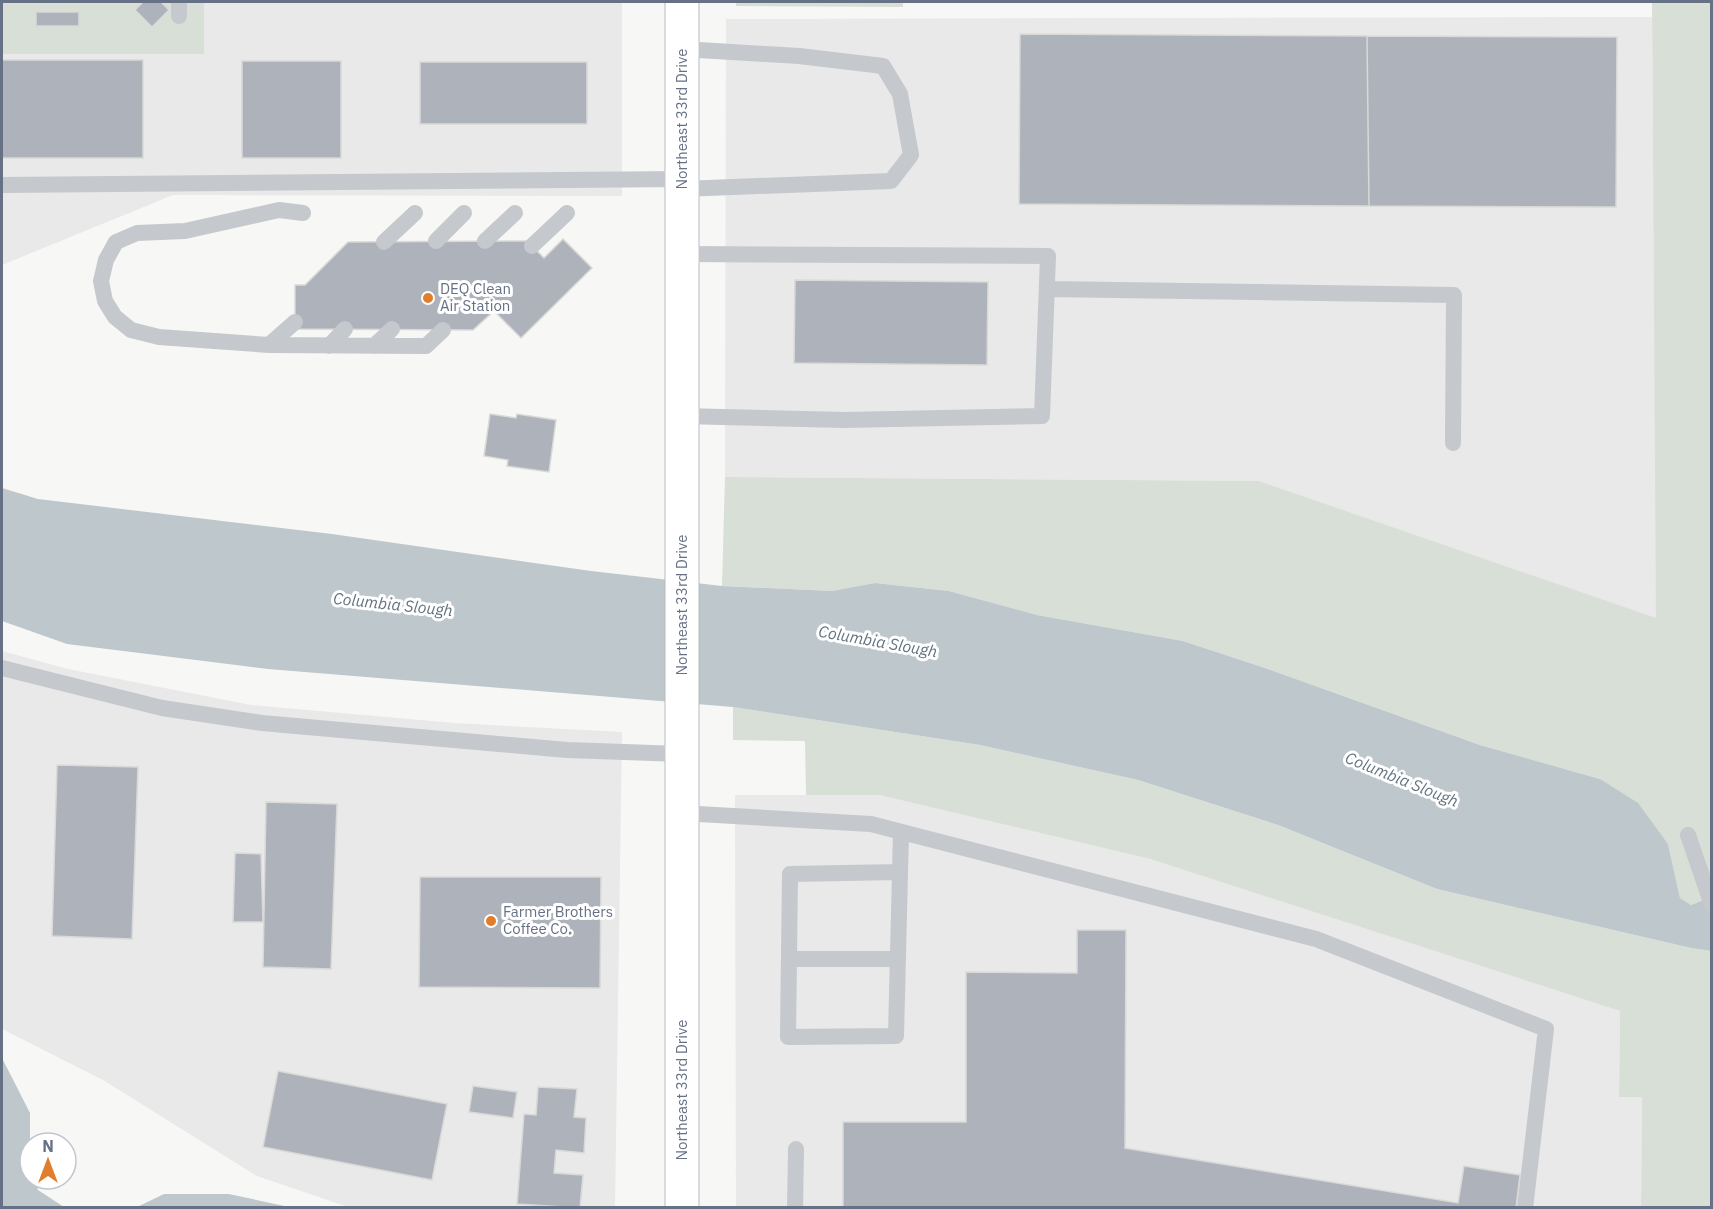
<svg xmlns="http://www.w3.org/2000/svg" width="1713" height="1209" font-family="'IBM Plex Sans',sans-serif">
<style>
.built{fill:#e8e9e8}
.green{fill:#d8dfd6}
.water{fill:#bec7cc}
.building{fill:#aeb2bb;stroke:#d9d9d7;stroke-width:1.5}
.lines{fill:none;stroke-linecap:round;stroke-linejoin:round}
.secondary-casing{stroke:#b8bac1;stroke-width:35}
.lane{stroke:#c5c8cc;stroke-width:16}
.secondary{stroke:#fff;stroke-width:33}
.poi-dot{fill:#e17e2c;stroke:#fff;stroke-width:2}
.labels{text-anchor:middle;stroke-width:6;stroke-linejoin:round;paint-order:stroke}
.street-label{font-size:15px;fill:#677186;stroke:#fff}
.poi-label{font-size:15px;fill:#677186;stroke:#fff;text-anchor:start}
.water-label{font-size:16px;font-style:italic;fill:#637381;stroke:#fff}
</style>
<rect width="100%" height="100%" fill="#f7f8f5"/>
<path class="built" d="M 204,2 L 622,2 L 622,196 L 173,195 L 2,265 L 2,54 L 203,54 Z
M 1652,17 L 1657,619 L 1259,481 L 725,477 L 726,19 Z
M 2,651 L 68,669 L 251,705 L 454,723 L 622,732 L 615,1207 L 348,1207 L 257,1176 L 103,1080 L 2,1029 Z
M 735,795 L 879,795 L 1150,859 L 1620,1011 L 1619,1096 L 1642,1097 L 1641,1207 L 736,1207 Z"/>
<path class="green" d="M 2,2 L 204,2 L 204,54 L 2,54 Z
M 736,2 L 903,2 L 903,7 L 736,6 Z
M 1652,2 L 1711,2 L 1711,897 L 1691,905 L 1680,898 L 1668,844 L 1657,830 L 1600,779 L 1480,745 L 1265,668 L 1183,641 L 1037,615 L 949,591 L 875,583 L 832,591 L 722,586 L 725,477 L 1259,481 L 1656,618 Z
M 733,707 L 980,745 L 1138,780 L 1278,825 L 1437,889 L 1691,948 L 1711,951 L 1711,1207 L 1641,1207 L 1642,1097 L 1619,1097 L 1620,1011 L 1150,859 L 879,795 L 806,795 L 805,741 L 733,740 Z"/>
<path class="water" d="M 2,488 L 38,499 L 332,534 L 591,571 L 722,586 L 832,591 L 875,583 L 949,591 L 1037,615 L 1183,641 L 1265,668 L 1480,745 L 1600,779 L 1638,803 L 1668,844 L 1680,898 L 1691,905 L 1711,897 L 1711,951 L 1691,948 L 1437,889 L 1278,825 L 1138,780 L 980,745 L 733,707 L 268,669 L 67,644 L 2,621 Z
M 2,1058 L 30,1113 L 30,1179 L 34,1179 L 38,1190 L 64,1207 L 2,1207 Z
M 164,1194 L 229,1194 L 289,1207 L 137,1207 Z"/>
<path class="building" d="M 143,2 L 161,2 L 169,10 L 152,27 L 135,10 Z
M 36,12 L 79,12 L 79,26 L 36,26 Z
M 1020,34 L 1367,36 L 1369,206 L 1019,204 Z
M 1367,36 L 1617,37 L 1616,207 L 1369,206 Z
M 2,60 L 143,60 L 143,158 L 2,158 Z
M 242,61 L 341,61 L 341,158 L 242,158 Z
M 420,62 L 587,62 L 587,124 L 420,124 Z
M 563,239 L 592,268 L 521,338 L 494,311 L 473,330 L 295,329 L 295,285 L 305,285 L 348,242 L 527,241 L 544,258 Z
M 795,280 L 988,282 L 987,365 L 794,363 Z
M 490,414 L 516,418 L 517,414 L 556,420 L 549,472 L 507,466 L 508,460 L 484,456 Z
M 57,765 L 138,767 L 132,939 L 52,936 Z
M 266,802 L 337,804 L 331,969 L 263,967 Z
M 235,853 L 261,854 L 263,922 L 233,922 Z
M 420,877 L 601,877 L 600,988 L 419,987 Z
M 1077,930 L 1126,930 L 1125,1148 L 1458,1203 L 1464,1166 L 1520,1175 L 1516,1208 L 843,1208 L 843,1122 L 966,1122 L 966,972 L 1077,973 Z
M 278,1071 L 447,1104 L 432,1180 L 263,1147 Z
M 473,1086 L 517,1092 L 513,1118 L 469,1112 Z
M 538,1087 L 577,1089 L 574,1117 L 586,1118 L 584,1153 L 556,1150 L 554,1173 L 583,1175 L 580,1208 L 517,1204 L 524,1114 L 536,1115 Z"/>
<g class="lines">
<defs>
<path id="secondary" d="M 682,1208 L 682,2"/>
</defs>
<use href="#secondary" class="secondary-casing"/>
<path class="lane" d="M 179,2 L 179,16
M 682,49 L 799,56 L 883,66 L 900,94 L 911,155 L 891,181 L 682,189
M 2,185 L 682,179
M 303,213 L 279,210 L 185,231 L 137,233 L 116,242 L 106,260 L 101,281 L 105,301 L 115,317 L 131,330 L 159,337 L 269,345 L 426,346 L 443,330
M 436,241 L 464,213
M 485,241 L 515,213
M 384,242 L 415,213
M 532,246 L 567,213
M 682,254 L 1048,256 L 1042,416 L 844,420 L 682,416
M 1047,289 L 1454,295 L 1453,443
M 269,345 L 295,322
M 329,346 L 345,329
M 374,346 L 392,329
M 2,668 L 162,708 L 262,723 L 567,750 L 681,754
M 681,813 L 871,824 L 1316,939 L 1546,1029 L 1525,1208
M 1688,835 L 1712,905
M 900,872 L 790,874 L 788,1037 L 896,1036 L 901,832
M 789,959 L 898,959
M 795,1208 L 796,1149"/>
<use href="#secondary" class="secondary"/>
</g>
<g class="poi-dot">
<circle cx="428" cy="298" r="6"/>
<circle cx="491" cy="921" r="6"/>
</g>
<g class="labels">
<g class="street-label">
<text transform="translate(682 119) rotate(-90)" y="5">Northeast 33rd Drive</text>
<text transform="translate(682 605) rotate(-90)" y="5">Northeast 33rd Drive</text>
<text transform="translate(682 1090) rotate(-90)" y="5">Northeast 33rd Drive</text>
</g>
<g class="poi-label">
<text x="440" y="294">DEQ Clean<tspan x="440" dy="17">Air Station</tspan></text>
<text x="503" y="917">Farmer Brothers<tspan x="503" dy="17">Coffee Co.</tspan></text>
</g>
<g class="water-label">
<text transform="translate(393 604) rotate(6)" y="6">Columbia Slough</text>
<text transform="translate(878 641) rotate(10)" y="6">Columbia Slough</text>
<text transform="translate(1402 779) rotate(22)" y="6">Columbia Slough</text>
</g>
</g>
<rect width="1713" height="1209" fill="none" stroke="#677186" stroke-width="6"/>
<g transform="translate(48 1161)"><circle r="28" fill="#ffffff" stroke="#c2c6cf" stroke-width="1.5"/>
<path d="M0-4.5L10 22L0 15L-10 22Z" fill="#e17e2c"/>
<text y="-9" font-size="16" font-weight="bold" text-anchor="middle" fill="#677186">N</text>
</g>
</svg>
